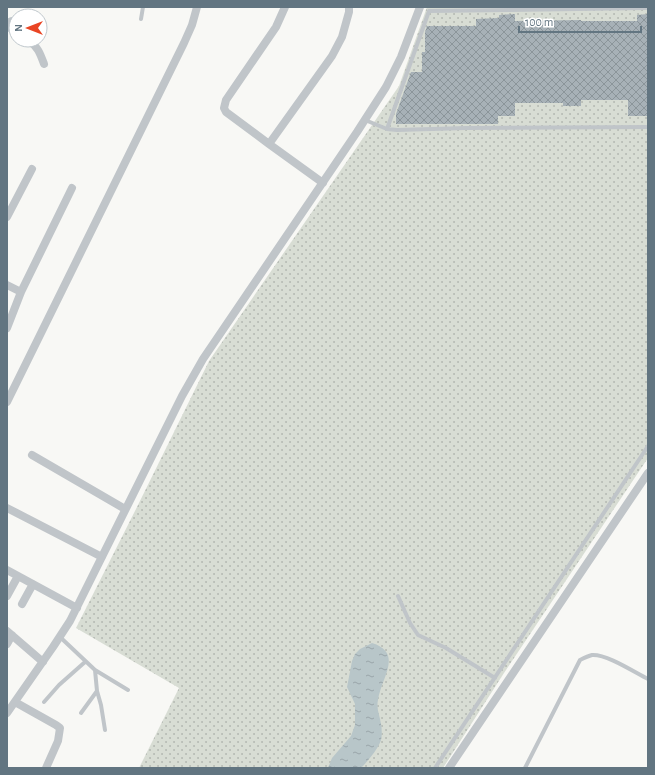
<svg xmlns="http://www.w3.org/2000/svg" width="655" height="775" font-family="'Alegreya Sans',sans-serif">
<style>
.grass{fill:url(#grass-dots)}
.water{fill:url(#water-ripples)}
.building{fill:url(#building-cross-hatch)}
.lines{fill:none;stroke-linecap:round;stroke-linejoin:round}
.lane{stroke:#c0c5c9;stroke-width:4}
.street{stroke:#c0c5c9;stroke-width:8}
</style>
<defs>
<pattern id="grass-dots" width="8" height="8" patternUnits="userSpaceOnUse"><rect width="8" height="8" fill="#d8ddd4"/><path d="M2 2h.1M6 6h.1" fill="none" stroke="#b3b8b1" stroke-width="1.8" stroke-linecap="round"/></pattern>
<pattern id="water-ripples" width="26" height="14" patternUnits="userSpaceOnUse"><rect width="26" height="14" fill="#b8c6c9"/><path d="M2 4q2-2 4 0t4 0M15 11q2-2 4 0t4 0" fill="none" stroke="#99a5a9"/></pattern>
<pattern id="building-cross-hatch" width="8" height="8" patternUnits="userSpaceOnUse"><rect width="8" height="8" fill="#a7b1b7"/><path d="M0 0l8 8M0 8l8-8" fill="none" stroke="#8b959a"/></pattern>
</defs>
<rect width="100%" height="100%" fill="#f8f8f5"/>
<path class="grass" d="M 427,7 L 648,7 L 648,458 L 504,673 L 443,768 L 139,768 L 179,688 L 76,628 L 137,507 L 209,361 L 399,86 Z"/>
<path class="water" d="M 372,643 C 404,653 381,678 378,700 C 376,709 380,716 381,724 C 382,729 382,736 381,740 C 378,749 368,761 361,768 L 328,768 L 332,758 L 351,736 L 355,725 L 355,704 L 347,687 L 348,682 L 352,661 L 355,654 L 360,649 Z"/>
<path class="building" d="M 515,14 L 515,21 L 581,20 L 581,21 L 637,21 L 637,15 L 648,14 L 648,116 L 628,116 L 628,100 L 581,100 L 581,106 L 563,106 L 563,103 L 515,103 L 515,116 L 498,116 L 498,124 L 396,124 L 396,114 L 411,72 L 422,72 L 422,52 L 425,52 L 425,32 L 427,26 L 476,26 L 476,19 L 499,18 L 499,15 Z"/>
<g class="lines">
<path class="lane" d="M 141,19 L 143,7
M 365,120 L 387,129 L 397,130 L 466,128 L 648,127
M 387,129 L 429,11 L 648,8
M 398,596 L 410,623 L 418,635 L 446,648 L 495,678
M 60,637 L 95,670 L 97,691 L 101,705 L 105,730
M 95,670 L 128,690
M 44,702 L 59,685 L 85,662
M 81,713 L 97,691
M 435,768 L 648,446
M 525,768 L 580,660 C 584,658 588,656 592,655 C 607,654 634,672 648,679"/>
<path class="street" d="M 285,7 L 276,27 L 226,100 L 224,108 L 226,112 L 269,144 L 323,183
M 7,23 L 12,21 L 16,21
M 7,26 L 16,32
M 28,40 C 38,47 40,53 44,64
M 269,144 L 332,56 L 342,37 L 349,12 L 349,7
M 7,217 L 32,169
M 7,285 L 21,292
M 7,328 L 21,292 L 72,188
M 7,402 L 184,43 L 192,25 L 197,7
M 32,455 L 125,509
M 7,508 L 102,557
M 7,570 L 77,608
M 7,596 L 18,576
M 22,604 L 33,584
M 7,631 L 43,662
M 7,644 L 12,635
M 15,702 L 56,725 L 60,728 L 58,741 L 46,768
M 7,713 L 53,647 L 70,621 L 182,396 L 203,359 L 357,132 L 386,87 L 401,57 L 420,7
M 449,768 L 648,473"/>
</g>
<rect width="655" height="775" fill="none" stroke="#627581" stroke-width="16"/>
<g transform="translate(28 28) rotate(270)"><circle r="19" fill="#ffffff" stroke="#c0c8cd"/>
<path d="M0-3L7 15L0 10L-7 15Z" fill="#e94524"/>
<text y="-6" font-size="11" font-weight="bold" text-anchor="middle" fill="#627581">N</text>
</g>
<path d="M519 26v6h122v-6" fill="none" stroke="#627581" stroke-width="2"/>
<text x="525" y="26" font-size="12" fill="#627581" stroke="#ffffff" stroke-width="3" paint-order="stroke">100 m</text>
</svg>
